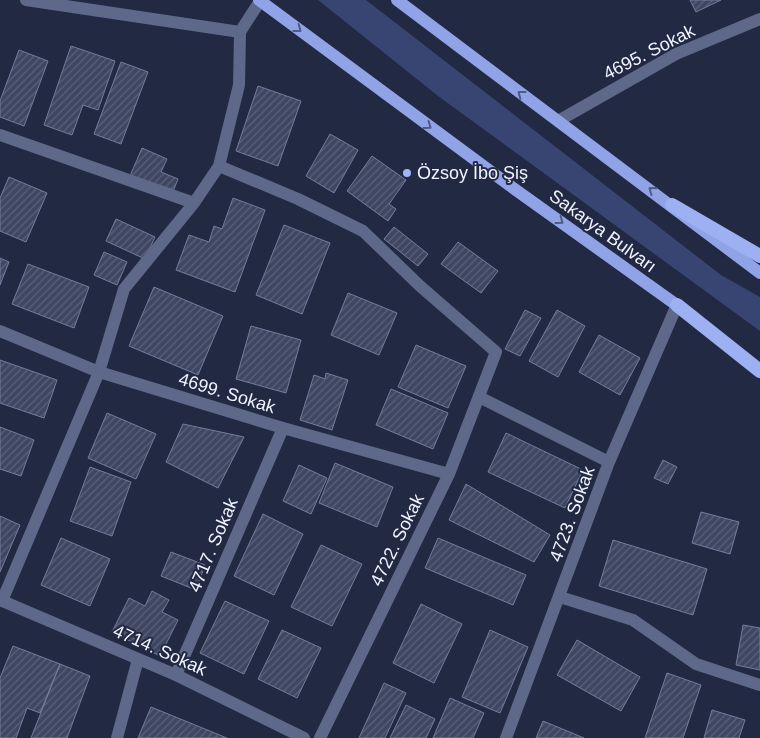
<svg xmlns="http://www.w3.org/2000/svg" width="760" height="738" font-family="Arial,sans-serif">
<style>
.green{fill:#384471}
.building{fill:url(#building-hatch);stroke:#737d9c}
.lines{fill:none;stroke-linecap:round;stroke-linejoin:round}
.minor{stroke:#5e6889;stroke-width:12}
.primary{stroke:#90a3e7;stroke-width:12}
.trunk{stroke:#9cb0f2;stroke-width:14}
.oneway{stroke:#4e5a85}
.poi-dot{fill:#9eb4fd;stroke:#222943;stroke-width:2}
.labels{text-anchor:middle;stroke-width:4;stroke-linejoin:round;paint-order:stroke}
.street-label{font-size:18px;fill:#f1f4ff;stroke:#222943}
.poi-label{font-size:18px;fill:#f1f4ff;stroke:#222943;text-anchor:start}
</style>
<defs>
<pattern id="building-hatch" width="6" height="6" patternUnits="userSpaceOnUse" patternTransform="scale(1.25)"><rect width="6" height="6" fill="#3e4662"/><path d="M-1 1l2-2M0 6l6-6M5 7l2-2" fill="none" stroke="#5a617a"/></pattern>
</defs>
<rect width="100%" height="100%" fill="#222943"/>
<path class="green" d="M 318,0 L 366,0 L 721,275 L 760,297 L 760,331 L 438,96 Z"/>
<path class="building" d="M 690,0 L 721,0 L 696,12 Z
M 71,46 L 115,61 L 98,110 L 83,105 L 72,135 L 44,125 Z
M 19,50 L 48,61 L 24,126 L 0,117 L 0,101 Z
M 121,62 L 148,72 L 121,144 L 94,134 Z
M 258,86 L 301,101 L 278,166 L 236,151 Z
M 330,134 L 358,150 L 334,193 L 306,176 Z
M 142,148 L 167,159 L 161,172 L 178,179 L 172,194 L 130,176 Z
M 372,156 L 406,180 L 389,204 L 396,209 L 388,221 L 347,191 Z
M 9,177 L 47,193 L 26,242 L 0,231 L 0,198 Z
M 233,198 L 265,210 L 235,292 L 176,270 L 189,235 L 209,242 L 214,226 L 222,229 Z
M 116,219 L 155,237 L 145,259 L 106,241 Z
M 284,225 L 330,243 L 302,314 L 256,295 Z
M 394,227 L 428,254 L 418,266 L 384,239 Z
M 458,242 L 498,271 L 481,293 L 441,264 Z
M 104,252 L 127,262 L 117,285 L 94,275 Z
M 0,258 L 9,262 L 0,285 Z
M 28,264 L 89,287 L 74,328 L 12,304 Z
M 154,287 L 223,316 L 198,375 L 129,346 Z
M 348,293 L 397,313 L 379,355 L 331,335 Z
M 525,310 L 541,318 L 520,356 L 505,349 Z
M 557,310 L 585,326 L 558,377 L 529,361 Z
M 251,326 L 301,340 L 286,393 L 236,379 Z
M 599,335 L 640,358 L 620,395 L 579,372 Z
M 416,345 L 466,366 L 448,408 L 398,387 Z
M 0,360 L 57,380 L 44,418 L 0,403 Z
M 326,373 L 348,380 L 332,430 L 300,420 L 314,375 L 325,379 Z
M 391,389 L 448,413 L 433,449 L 376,425 Z
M 107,413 L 156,434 L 136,479 L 88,458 Z
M 183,424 L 244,437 L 218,488 L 166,462 Z
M 0,427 L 34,440 L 21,476 L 0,469 Z
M 506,433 L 583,470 L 565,508 L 488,472 Z
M 663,460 L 677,467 L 668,484 L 654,478 Z
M 335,463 L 393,487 L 377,527 L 319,503 Z
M 299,465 L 327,478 L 311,514 L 283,501 Z
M 90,467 L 131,482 L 112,536 L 70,521 Z
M 466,484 L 550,535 L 534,562 L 449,520 Z
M 701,512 L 739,522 L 730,554 L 692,543 Z
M 263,514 L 303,534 L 274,595 L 234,576 Z
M 0,516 L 20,525 L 0,572 Z
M 61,538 L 110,559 L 90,606 L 41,585 Z
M 438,538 L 526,575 L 513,605 L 425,568 Z
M 613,540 L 707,569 L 693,615 L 599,586 Z
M 321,545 L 362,564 L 332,626 L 291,607 Z
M 171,552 L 205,565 L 196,590 L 161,576 Z
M 152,591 L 169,600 L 162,612 L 178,620 L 160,656 L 112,632 L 129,598 L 145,606 Z
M 225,601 L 269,621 L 244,674 L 200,653 Z
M 421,604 L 462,624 L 434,683 L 393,663 Z
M 743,625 L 760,628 L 760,670 L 736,665 Z
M 282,630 L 321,648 L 297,698 L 258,679 Z
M 490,630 L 528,647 L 500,713 L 462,697 Z
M 577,640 L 640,677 L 621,711 L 557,675 Z
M 13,646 L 60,664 L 40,713 L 27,708 L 16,738 L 0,738 L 0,678 Z
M 60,664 L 90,676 L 67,738 L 31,738 Z
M 667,673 L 701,685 L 683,738 L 645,738 Z
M 384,683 L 406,693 L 385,738 L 359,738 Z
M 450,698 L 484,713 L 473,738 L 433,738 Z
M 406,705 L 435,719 L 426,738 L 390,738 Z
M 151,707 L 227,738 L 138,738 Z
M 712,710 L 745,720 L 739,738 L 704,738 Z
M 543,721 L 584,738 L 536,738 Z"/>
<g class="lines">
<path class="minor" d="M 26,0 L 240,32 L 260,1
M 558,121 L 676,54 L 760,19
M 0,135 L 194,203
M 219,166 L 298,199 L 363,231 L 420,286 L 496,352 L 449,474 L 320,738
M 0,331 L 99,372 L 283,428 L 449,474
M 479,397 L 609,462
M 560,597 L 633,620 L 696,664 L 760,685
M 0,600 L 176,675 L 304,738
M 2,601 L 99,372 L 124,289 L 194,203 L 219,166 L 239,85 L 240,32
M 176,675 L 283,428
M 117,738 L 138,659
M 506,738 L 609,462 L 677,305"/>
<path class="primary" d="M 259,0 L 509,185 L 685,311
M 397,0 L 760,273"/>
<path class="trunk" d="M 672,205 L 760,256
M 677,305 L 760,371"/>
</g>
<defs><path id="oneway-chevron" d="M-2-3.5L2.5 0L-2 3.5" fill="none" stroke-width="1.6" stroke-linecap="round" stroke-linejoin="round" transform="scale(1.25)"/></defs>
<g class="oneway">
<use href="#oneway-chevron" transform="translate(298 29) rotate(37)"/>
<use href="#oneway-chevron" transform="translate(521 94) rotate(-143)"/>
<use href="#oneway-chevron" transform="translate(428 126) rotate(36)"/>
<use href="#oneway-chevron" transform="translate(652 190) rotate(-144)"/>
<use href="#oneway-chevron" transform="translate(560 221) rotate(36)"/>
</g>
<circle class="poi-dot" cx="407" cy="173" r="5"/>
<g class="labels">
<g class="street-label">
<text transform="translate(649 52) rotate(-27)" y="6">4695. Sokak</text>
<text transform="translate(603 231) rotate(36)" y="6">Sakarya Bulvarı</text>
<text transform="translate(227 393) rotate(17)" y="6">4699. Sokak</text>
<text transform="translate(572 514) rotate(-70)" y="6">4723. Sokak</text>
<text transform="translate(397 540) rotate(-64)" y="6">4722. Sokak</text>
<text transform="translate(213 545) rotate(-67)" y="6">4717. Sokak</text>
<text transform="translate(160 650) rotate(24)" y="6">4714. Sokak</text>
</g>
<g class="poi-label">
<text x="417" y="179">Özsoy İbo Şiş</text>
</g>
</g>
</svg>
